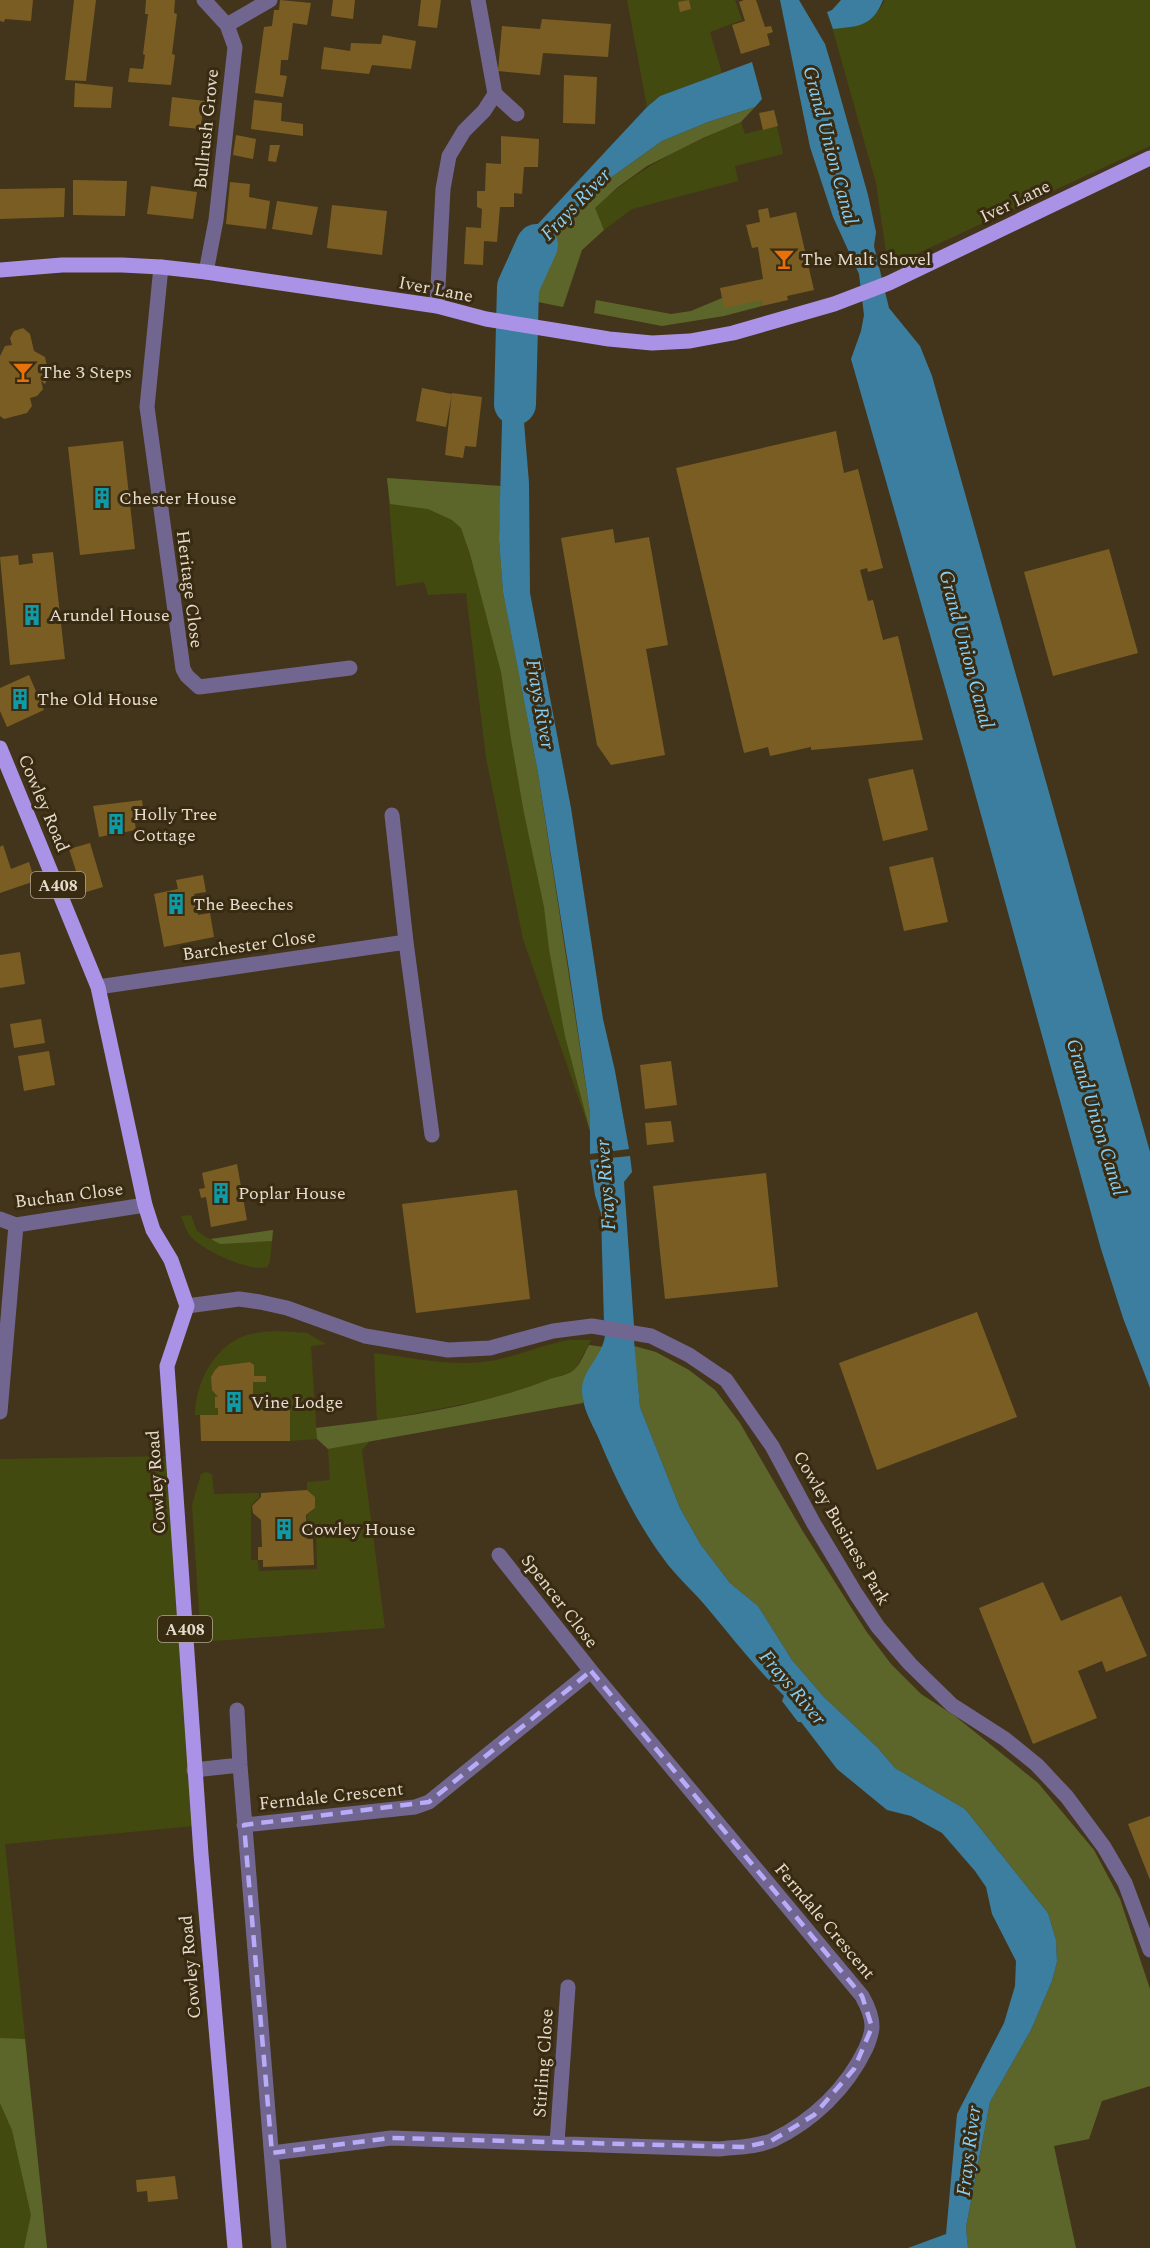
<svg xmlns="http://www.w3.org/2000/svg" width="1150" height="2248" font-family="Spectral,serif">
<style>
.green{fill:#434a0f}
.forest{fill:#5d662a}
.water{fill:#3c7e9f}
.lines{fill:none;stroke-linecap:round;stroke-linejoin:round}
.river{stroke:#3c7e9f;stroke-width:42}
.building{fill:#7a5d23}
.minor{stroke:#716690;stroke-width:15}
.major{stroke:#aa93e7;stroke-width:15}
.marked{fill:none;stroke:#b9abf7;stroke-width:4.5;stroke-dasharray:12 8;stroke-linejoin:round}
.labels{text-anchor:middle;stroke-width:6;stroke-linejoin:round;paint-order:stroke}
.shield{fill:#392b11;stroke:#b1a795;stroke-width:1.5}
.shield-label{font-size:16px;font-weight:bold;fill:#e5dccd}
.street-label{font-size:18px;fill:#e5dccd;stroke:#392b11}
.poi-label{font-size:18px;fill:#e5dccd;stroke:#392b11;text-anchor:start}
.water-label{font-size:20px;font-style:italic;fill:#86cff6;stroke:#392b11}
</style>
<rect width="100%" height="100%" fill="#43351b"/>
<path class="green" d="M 627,0 L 735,0 L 742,20 L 710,32 L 722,73 L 660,96 L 647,107 Z
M 885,0 L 1150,0 L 1150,146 L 888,267 L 876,183 L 830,20 L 833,29 L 879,10 Z
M 741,122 L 745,134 L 777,126 L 783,154 L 735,166 L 738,181 L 632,209 L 604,230 L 594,208 C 640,167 685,145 741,122 Z
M 387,478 L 501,486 L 499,540 L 590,1113 L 590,1131 L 523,939 L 486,758 L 466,593 L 428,595 L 424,582 L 396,586 Z
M 191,1215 L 197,1231 L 209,1239 L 273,1230 L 270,1262 L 267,1267 C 249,1272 205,1251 192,1238 C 186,1232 184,1223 181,1216 Z
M 277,1331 L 307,1333 L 326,1344 L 311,1346 L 317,1439 L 290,1441 L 290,1410 L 253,1410 L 253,1382 L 266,1382 L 266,1377 L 254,1376 L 254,1365 L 250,1362 L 219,1366 L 215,1370 L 218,1397 L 215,1397 L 215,1408 L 218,1408 L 218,1415 L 195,1415 C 195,1384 214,1347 244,1336 C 254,1332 266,1332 277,1331 Z
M 568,1340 L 591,1340 L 575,1370 L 542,1383 L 489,1399 L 377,1421 L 374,1353 C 414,1358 456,1368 496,1360 C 520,1355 543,1345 568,1340 Z
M 370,1441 L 362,1450 L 385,1628 L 201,1642 L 192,1505 L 201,1474 L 206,1472 L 212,1474 L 214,1494 L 259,1493 L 259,1497 L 251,1505 L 251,1560 L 258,1560 L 259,1571 L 317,1569 L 316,1537 L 308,1537 L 307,1515 L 315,1508 L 315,1497 L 307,1490 L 307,1482 L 330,1480 L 328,1449 Z
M 174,1456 L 194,1826 L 5,1844 L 47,2248 L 0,2248 L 0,1459 Z"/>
<path class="forest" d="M 755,107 L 741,122 L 703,138 L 647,166 L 618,187 L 595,208 L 604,230 L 582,250 L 563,307 L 533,301 L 548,239 L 559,224 L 613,176 L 662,141 L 708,122 Z
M 722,298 L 761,300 L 762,306 L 724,316 L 662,326 L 594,313 L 596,300 L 671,314 L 691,311 Z
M 387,478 L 501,486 L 499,540 L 503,592 L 538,773 L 590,1113 L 590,1131 L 565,1036 L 549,949 L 544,907 L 524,813 L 511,739 L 501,672 L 470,554 L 461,528 L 452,520 L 428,509 L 390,504 Z
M 273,1230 L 272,1241 L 220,1244 L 211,1239 Z
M 589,1345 L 604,1347 C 591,1368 582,1377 583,1403 L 328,1449 L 317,1439 L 316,1428 C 394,1419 476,1408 550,1379 C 557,1377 570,1374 575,1369 C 581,1363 585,1352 589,1345 Z
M 634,1346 L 656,1352 L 689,1370 L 715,1390 L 740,1423 L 802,1530 L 866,1631 L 891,1664 L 921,1694 L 955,1716 L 1038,1783 L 1094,1850 L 1120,1899 L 1150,1989 L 1150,2086 L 1102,2101 L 1089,2139 L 1054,2146 L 1076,2248 L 968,2248 L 966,2227 L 990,2102 L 1031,2030 L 1052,1981 L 1057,1962 L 1056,1940 L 1048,1913 L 965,1809 L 895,1768 L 878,1748 L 824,1697 L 792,1660 L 758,1606 L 730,1583 L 701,1545 L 680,1508 L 640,1407 Z
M 0,2038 L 25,2039 L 47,2248 L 24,2248 L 31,2215 L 12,2130 L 0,2103 Z"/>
<path class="water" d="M 780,0 L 799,0 L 825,44 L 832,67 L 868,195 L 876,232 L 874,246 L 889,308 L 920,346 L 932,376 L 1150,1152 L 1150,1388 L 1123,1318 L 1101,1249 L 965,757 L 851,359 L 861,331 L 864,315 L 859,274 L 833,217 L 810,147 Z
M 841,0 L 883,0 C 872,27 859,26 833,29 L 827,12 L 832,10 Z
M 752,62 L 762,99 L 755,107 L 708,122 L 662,141 L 613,176 L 559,224 L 548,239 L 533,301 L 502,295 L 517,250 L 535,227 L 647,107 L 660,96 Z
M 504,344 L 529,349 L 523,410 L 529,483 L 530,593 L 571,808 L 603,1019 L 615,1071 L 629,1149 L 590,1154 L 590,1113 L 569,970 L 538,773 L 503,592 L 499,540 Z
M 630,1156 L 632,1172 L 624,1182 L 634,1326 L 604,1323 L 601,1214 L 595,1195 L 590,1160 Z
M 605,1335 L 634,1340 L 640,1407 L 680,1508 L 701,1545 L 730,1583 L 758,1606 L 792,1660 L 824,1697 L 878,1748 L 895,1768 L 965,1809 L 1048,1913 L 1056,1940 L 1057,1962 L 1052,1981 L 1031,2030 L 990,2102 L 966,2227 L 968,2248 L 908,2248 L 946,2234 L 957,2114 L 1004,2023 L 1015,1986 L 1016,1961 L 992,1914 L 986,1887 L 975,1871 L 942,1833 L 911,1816 L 887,1810 L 837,1769 L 801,1722 L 798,1722 L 782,1701 L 784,1696 C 757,1669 733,1639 709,1610 C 695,1592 676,1577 663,1558 C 638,1525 614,1476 598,1437 C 591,1422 582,1407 582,1390 C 582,1370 603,1356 605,1335 Z"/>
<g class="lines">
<path class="river" d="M 515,404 L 518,287 L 537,245"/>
</g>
<path class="building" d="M 0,0 L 33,0 L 31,21 L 5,19 L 4,22 L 0,21 Z
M 74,0 L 96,0 L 86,81 L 65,80 Z
M 146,0 L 175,0 L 174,13 L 177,14 L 172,54 L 175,55 L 171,85 L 128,82 L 130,68 L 143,69 L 145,55 L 143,54 L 148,14 L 145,14 Z
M 280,0 L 311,3 L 307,25 L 293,23 L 288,60 L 281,60 L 280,75 L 287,76 L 283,97 L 255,93 L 264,27 L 272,26 L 274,10 L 279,10 Z
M 333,0 L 355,0 L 353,19 L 331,16 Z
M 421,0 L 441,0 L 437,28 L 418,26 Z
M 689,0 L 691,9 L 680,12 L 678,2 Z
M 744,0 L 756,0 L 765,27 L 771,26 L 773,32 L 767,34 L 770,45 L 741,54 L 732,25 L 745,21 L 739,2 Z
M 542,19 L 611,24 L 608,57 L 543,53 L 540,75 L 498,71 L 502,26 L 540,29 Z
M 383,35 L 416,41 L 411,69 L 372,65 L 369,74 L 321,69 L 324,47 L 350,51 L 351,43 L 381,44 Z
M 564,75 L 597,77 L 595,124 L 563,123 Z
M 75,83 L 113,87 L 111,108 L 74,107 Z
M 172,97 L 205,101 L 200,129 L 169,126 Z
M 254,100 L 282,103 L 281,121 L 303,124 L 303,136 L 251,129 Z
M 774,110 L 778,126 L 763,130 L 759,113 Z
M 236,135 L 256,139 L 253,159 L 233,155 Z
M 501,136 L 539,139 L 538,167 L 524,167 L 522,194 L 514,193 L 514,207 L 500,207 L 497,242 L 484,241 L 483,265 L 464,264 L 466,227 L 481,228 L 482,209 L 477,207 L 477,191 L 485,191 L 486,163 L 501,164 Z
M 270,145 L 280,145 L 276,162 L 268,161 Z
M 73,180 L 127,181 L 125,216 L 73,215 Z
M 230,182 L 250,184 L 249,197 L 270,201 L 266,229 L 226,224 Z
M 151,186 L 197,192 L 193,219 L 147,214 Z
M 65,188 L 64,217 L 0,219 L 0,189 Z
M 277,201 L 318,207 L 312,235 L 272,229 Z
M 332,205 L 387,211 L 382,255 L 327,248 Z
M 768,208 L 770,218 L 796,212 L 814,290 L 787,296 L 788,300 L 762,306 L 761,300 L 724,308 L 720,288 L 763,279 L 758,247 L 752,248 L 746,225 L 760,222 L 758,210 Z
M 23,328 L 30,334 L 34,351 L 45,357 L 48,370 L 44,375 L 48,378 L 45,384 L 41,381 L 43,389 L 37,396 L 30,398 L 32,406 L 27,413 L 4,419 L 0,416 L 0,356 L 5,346 L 12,345 L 10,338 L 14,331 Z
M 422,388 L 452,394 L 446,427 L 416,421 Z
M 452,393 L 482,397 L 476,447 L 465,446 L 463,458 L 445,455 Z
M 836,431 L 844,473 L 858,469 L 883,568 L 868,572 L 867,568 L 860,570 L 868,601 L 873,600 L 883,640 L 898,636 L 923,740 L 811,750 L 811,747 L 770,756 L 768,747 L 744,753 L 676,468 Z
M 123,441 L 135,549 L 80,555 L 68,447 Z
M 613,529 L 615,543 L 649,537 L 668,645 L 646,649 L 665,755 L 611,765 L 597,745 L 561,538 Z
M 1109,549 L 1138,653 L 1053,676 L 1024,572 Z
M 53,552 L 65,659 L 10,665 L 0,557 L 18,555 L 19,565 L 33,563 L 32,554 Z
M 29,675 L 44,710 L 7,727 L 0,711 L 0,688 Z
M 913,769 L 928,830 L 883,841 L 868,779 Z
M 142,800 L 144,816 L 134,817 L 136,830 L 99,837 L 93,806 Z
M 90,843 L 103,887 L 83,893 L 69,849 Z
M 3,845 L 11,869 L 29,862 L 35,881 L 0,893 L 0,847 Z
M 933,857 L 948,922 L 904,931 L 889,867 Z
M 203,875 L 206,892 L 194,894 L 198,915 L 210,913 L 214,937 L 164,947 L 154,894 L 178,889 L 176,880 Z
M 20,952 L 25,984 L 0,988 L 0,955 Z
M 41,1019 L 45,1043 L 14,1048 L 10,1024 Z
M 49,1051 L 55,1085 L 24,1091 L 18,1056 Z
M 671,1061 L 677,1105 L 645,1109 L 640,1065 Z
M 671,1121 L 674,1142 L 647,1145 L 645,1123 Z
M 237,1164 L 247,1220 L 211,1227 L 206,1197 L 201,1198 L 199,1189 L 205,1188 L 202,1173 Z
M 766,1173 L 778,1287 L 665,1299 L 653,1186 Z
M 517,1190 L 530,1299 L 416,1313 L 402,1204 Z
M 977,1312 L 1017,1417 L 877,1470 L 839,1363 Z
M 250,1362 L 254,1365 L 254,1376 L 266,1376 L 266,1382 L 253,1382 L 253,1410 L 290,1410 L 290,1441 L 201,1441 L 200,1415 L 218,1415 L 218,1408 L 215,1408 L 215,1397 L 218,1397 L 212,1390 L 211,1377 L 215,1370 L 219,1366 Z
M 307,1490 L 315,1497 L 315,1508 L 306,1515 L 307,1539 L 313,1539 L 314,1565 L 263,1567 L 263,1560 L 258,1560 L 258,1547 L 262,1547 L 261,1520 L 253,1513 L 252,1506 L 261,1497 L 261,1493 Z
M 1043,1582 L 1061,1621 L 1121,1596 L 1147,1656 L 1106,1672 L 1102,1661 L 1078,1671 L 1097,1718 L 1033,1744 L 979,1608 Z
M 1150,1816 L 1150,1880 L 1128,1824 Z
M 175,2176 L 178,2199 L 148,2202 L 147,2191 L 137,2192 L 136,2180 Z"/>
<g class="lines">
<path class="minor" d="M 204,0 L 227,25 L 235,47 L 216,220 L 206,272
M 227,25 L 270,0
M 495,94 L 517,114
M 161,267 L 147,407 L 183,669 L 187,676 L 199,687 L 350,668
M 437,306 L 443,189 L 449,156 L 464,131 L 484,111 L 495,94 L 478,0
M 392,815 L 406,942 L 432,1135
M 98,987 L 406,942
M 0,1219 L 16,1225 L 145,1205
M 187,1306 L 239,1299 L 260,1302 L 287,1308 L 365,1336 L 448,1350 L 490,1348 L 553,1331 L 592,1326 L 651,1336 L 689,1355 L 726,1380 L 772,1446 L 814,1524 L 856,1594 L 878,1627 L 910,1664 L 952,1705 L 1005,1739 L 1037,1765 L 1067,1797 L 1104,1847 L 1125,1883 L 1150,1950
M 0,1412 L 16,1225
M 499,1555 L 591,1671
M 237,1710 L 240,1765 L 279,2248
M 194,1770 L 240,1765
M 244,1825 L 415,1807 L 429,1802 L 591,1671 L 862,1996 C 867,2005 872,2015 872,2026 C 872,2033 869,2041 866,2048 C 847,2088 813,2121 773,2140 C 757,2147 737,2147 719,2149 L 391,2138 L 272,2153
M 557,2143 L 568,1987"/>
<path class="major" d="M 0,270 L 62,265 L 122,265 L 161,267 L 206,272 L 437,306 L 486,319 L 609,339 L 652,343 L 690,341 L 733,333 L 834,304 L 889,283 L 1150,158
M 0,748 L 98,987 L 145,1205 L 153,1230 L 171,1260 L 187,1306 L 167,1366 L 201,1854 L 235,2248"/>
</g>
<path class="marked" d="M 591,1671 L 862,1996 L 872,2027 L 854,2069 L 814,2115 L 771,2141 L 745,2147 L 391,2138 L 272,2153 L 244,1825 L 429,1802 Z"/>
<defs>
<symbol id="bar-bare" viewBox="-9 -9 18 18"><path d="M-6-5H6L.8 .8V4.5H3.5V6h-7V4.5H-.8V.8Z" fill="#e8710a" stroke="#392b11" stroke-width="2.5" paint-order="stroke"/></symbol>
<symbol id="building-bare" viewBox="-9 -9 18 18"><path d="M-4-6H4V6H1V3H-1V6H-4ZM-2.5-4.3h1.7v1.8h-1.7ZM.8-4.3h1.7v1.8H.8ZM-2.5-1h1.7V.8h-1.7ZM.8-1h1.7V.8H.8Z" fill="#0f9aa8" stroke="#392b11" stroke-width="2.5" paint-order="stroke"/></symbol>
</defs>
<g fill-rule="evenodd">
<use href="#bar-bare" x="769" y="244" width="30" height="30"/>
<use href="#bar-bare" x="8" y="357" width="30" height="30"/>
<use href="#building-bare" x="87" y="483" width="30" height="30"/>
<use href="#building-bare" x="17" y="600" width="30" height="30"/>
<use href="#building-bare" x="5" y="684" width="30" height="30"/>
<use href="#building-bare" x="101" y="809" width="30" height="30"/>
<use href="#building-bare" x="161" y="889" width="30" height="30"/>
<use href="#building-bare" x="206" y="1178" width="30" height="30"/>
<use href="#building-bare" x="219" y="1387" width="30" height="30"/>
<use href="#building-bare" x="269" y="1514" width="30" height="30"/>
</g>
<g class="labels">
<g class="shield">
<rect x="31" y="872" width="54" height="26" rx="4.5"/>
<rect x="158" y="1616" width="54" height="26" rx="4.5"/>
</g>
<g class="shield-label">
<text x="58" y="891">A408</text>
<text x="185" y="1635">A408</text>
</g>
<g class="street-label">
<text transform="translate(206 129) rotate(-84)" y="6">Bullrush Grove</text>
<text transform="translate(1015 201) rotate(-26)" y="6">Iver Lane</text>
<text transform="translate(436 289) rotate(11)" y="6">Iver Lane</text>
<text transform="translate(190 589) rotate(83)" y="6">Heritage Close</text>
<text transform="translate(44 803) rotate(67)" y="6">Cowley Road</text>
<text transform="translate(249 945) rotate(-8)" y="6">Barchester Close</text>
<text transform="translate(69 1195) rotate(-7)" y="6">Buchan Close</text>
<text transform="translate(156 1482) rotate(-94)" y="6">Cowley Road</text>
<text transform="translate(842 1528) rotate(60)" y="6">Cowley Business Park</text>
<text transform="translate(560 1601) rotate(52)" y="6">Spencer Close</text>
<text transform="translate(331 1796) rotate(-6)" y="6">Ferndale Crescent</text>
<text transform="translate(825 1921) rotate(50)" y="6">Ferndale Crescent</text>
<text transform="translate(190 1967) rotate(-95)" y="6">Cowley Road</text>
<text transform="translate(543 2063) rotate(-86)" y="6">Stirling Close</text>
</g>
<g class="poi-label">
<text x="801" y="265">The Malt Shovel</text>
<text x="40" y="378">The 3 Steps</text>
<text x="119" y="504">Chester House</text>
<text x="49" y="621">Arundel House</text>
<text x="37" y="705">The Old House</text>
<text x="133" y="820">Holly Tree<tspan x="133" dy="21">Cottage</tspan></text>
<text x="193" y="910">The Beeches</text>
<text x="238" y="1199">Poplar House</text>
<text x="251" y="1408">Vine Lodge</text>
<text x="301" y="1535">Cowley House</text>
</g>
<g class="water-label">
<text transform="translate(831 145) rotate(75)" y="7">Grand Union Canal</text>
<text transform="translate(575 204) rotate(-46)" y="7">Frays River</text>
<text transform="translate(967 649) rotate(75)" y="7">Grand Union Canal</text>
<text transform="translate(541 704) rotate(80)" y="7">Frays River</text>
<text transform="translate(1097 1117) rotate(73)" y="7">Grand Union Canal</text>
<text transform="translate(605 1185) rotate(-94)" y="7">Frays River</text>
<text transform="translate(793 1687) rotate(50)" y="7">Frays River</text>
<text transform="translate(968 2151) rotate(-83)" y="7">Frays River</text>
</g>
</g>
</svg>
